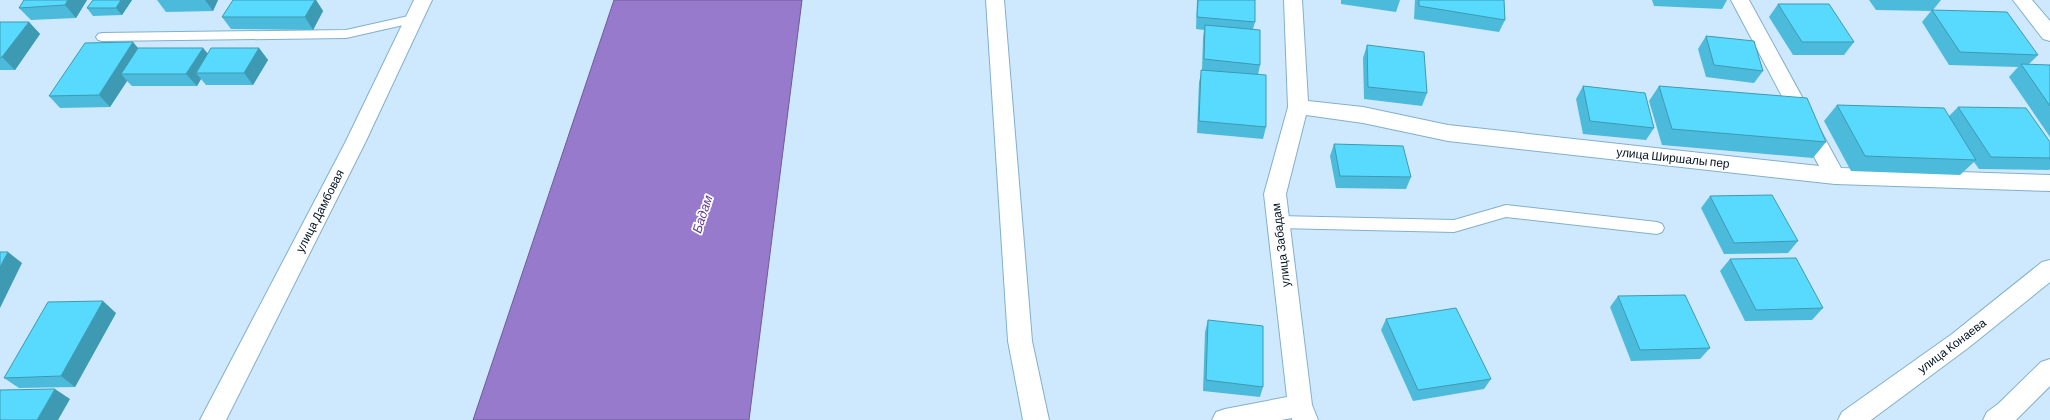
<svg xmlns="http://www.w3.org/2000/svg" width="2050" height="420" font-family="Barlow,sans-serif">
<style>
.water{fill:#987acd;stroke:#6c5c99}
.lines{fill:none;stroke-linecap:round;stroke-linejoin:round}
.service-casing{stroke:#82afce;stroke-width:2}
.minor-casing{stroke:#82afce;stroke-width:2}
.tertiary-casing{stroke:#82afce;stroke-width:2}
.secondary-casing{stroke:#82afce;stroke-width:2}
.service{fill:#fff;fill-rule:evenodd}
.minor{fill:#fff;fill-rule:evenodd}
.tertiary{fill:#fff;fill-rule:evenodd}
.secondary{fill:#fff;fill-rule:evenodd}
.wall{fill:#4cbbdb}
.shaded-wall{fill:#3e99b2}
.building{fill:#58daff;stroke:#3e99b2}
.labels{text-anchor:middle;stroke-width:3.5;stroke-linejoin:round;paint-order:stroke}
.street-label{font-size:12px;fill:#041521;stroke:#fff}
.water-label{font-size:13px;font-style:italic;fill:#62399b;stroke:#fff}
</style>
<rect width="100%" height="100%" fill="#cee9fd"/>
<path class="water" d="M 614,0 L 802,0 L 749,420 L 473,420 Z"/>
<g class="lines">
<defs>
<path id="service" d="M 413,15 L 417,16 L 419,19 L 417,22 L 346,38 L 102,41 L 98,40 L 96,37 L 98,34 L 102,33 L 346,30 Z
M 1506,205 L 1657,222 L 1662,224 L 1664,228 L 1662,232 L 1657,234 L 1506,217 L 1454,232 L 1278,228 L 1273,226 L 1271,222 L 1273,218 L 1278,216 L 1454,220 Z"/>
<path id="minor" d="M 986,0 L 1004,0 L 1032,341 L 1049,420 L 1023,420 L 1008,341 Z
M 1284,0 L 1302,0 L 1308,101 L 1363,107 L 1448,125 L 1819,166 L 1731,0 L 1749,0 L 1841,168 L 2050,175 L 2050,191 L 1835,184 L 1448,141 L 1363,123 L 1306,115 L 1286,194 L 1312,405 L 1318,420 L 1292,420 L 1292,418 L 1281,420 L 1212,420 L 1216,412 L 1225,409 L 1287,397 L 1264,194 L 1288,107 Z"/>
<path id="tertiary" d="M 414,0 L 432,0 L 365,143 L 226,420 L 200,420 L 345,143 Z
M 2013,0 L 2032,0 L 2050,21 L 2050,41 L 2043,39 Z"/>
<path id="secondary" d="M 2050,260 L 2050,282 L 1968,348 L 1871,420 L 1838,420 L 1842,412 L 1952,334 L 2042,262 Z
M 2050,359 L 2050,386 L 2016,420 L 1983,420 L 1987,412 L 1998,404 L 2041,362 Z"/>
</defs>
<use href="#service" class="service-casing"/>
<use href="#minor" class="minor-casing"/>
<use href="#tertiary" class="tertiary-casing"/>
<use href="#secondary" class="secondary-casing"/>
<use href="#service" class="service"/>
<use href="#minor" class="minor"/>
<use href="#tertiary" class="tertiary"/>
<use href="#secondary" class="secondary"/>
</g>
<path class="wall" d="M 24,0 L 87,0 L 76,18 L 31,20 L 19,8 Z
M 93,0 L 132,0 L 122,15 L 93,16 L 87,8 Z
M 157,0 L 218,0 L 213,11 L 166,12 Z
M 233,0 L 316,0 L 323,11 L 313,30 L 231,29 L 222,17 Z
M 1197,0 L 1255,0 L 1255,22 L 1253,29 L 1260,65 L 1258,75 L 1266,127 L 1263,139 L 1197,133 L 1199,82 L 1202,70 L 1203,37 L 1204,30 L 1196,29 Z
M 1341,0 L 1400,0 L 1396,12 L 1341,4 Z
M 1415,0 L 1504,0 L 1505,20 L 1499,32 L 1414,19 Z
M 1652,0 L 1727,0 L 1722,9 L 1654,6 Z
M 1869,0 L 1941,0 L 1933,10 L 2038,55 L 2028,65 L 2050,65 L 2050,137 L 2009,77 L 2018,67 L 1949,65 L 1922,22 L 1931,11 L 1876,10 Z
M 1778,4 L 1854,42 L 1844,55 L 1793,55 L 1769,17 Z
M 0,22 L 29,22 L 40,34 L 15,70 L 0,70 Z
M 1706,36 L 1763,71 L 1754,83 L 1706,77 L 1698,49 Z
M 1367,45 L 1427,93 L 1422,106 L 1364,99 L 1363,58 Z
M 138,48 L 203,48 L 208,54 L 259,48 L 268,60 L 253,85 L 206,85 L 201,79 L 197,86 L 132,86 L 127,81 L 110,107 L 60,108 L 49,96 Z
M 1583,86 L 1654,128 L 1646,140 L 1583,134 L 1576,99 Z
M 1659,86 L 1826,142 L 1813,158 L 1662,145 L 1649,101 Z
M 1837,105 L 1949,116 L 1958,107 L 2050,142 L 2050,169 L 2049,170 L 1979,169 L 1974,162 L 1960,175 L 1851,171 L 1824,121 Z
M 1334,144 L 1411,177 L 1406,189 L 1336,188 L 1330,156 Z
M 1710,196 L 1798,241 L 1788,253 L 1724,254 L 1701,208 Z
M 1730,259 L 1823,308 L 1812,320 L 1745,321 L 1720,271 Z
M 1618,296 L 1710,348 L 1700,359 L 1631,361 L 1610,307 Z
M 116,313 L 75,387 L 19,388 L 4,378 Z
M 1386,319 L 1491,379 L 1484,389 L 1413,401 L 1381,330 Z
M 1208,320 L 1263,387 L 1260,397 L 1203,391 L 1205,332 Z"/>
<path class="shaded-wall" d="M 68,0 L 87,0 L 76,18 L 65,5 Z
M 121,0 L 132,0 L 122,15 L 116,8 Z
M 205,0 L 218,0 L 213,11 Z
M 315,0 L 316,0 L 323,11 L 313,30 L 305,17 Z
M 29,22 L 40,34 L 15,70 L 2,57 Z
M 133,42 L 144,55 L 121,74 L 127,81 L 110,107 L 99,95 Z
M 203,48 L 213,60 L 196,73 L 201,79 L 197,86 L 186,74 Z
M 259,48 L 268,60 L 253,85 L 244,73 Z
M 8,252 L 22,263 L 0,308 L 0,267 Z
M 103,301 L 116,313 L 75,387 L 61,376 Z
M 55,389 L 70,399 L 58,420 L 37,420 Z"/>
<path class="building" d="M 24,0 L 68,0 L 65,5 L 19,8 Z
M 93,0 L 121,0 L 116,8 L 87,8 Z
M 233,0 L 315,0 L 305,17 L 222,17 Z
M 1198,0 L 1255,0 L 1255,22 L 1197,17 Z
M 1419,0 L 1504,0 L 1505,20 L 1419,6 Z
M 1778,4 L 1829,4 L 1854,42 L 1802,42 Z
M 1932,10 L 2007,12 L 2038,55 L 1960,52 Z
M 0,22 L 29,22 L 2,57 L 0,58 Z
M 1205,25 L 1260,30 L 1260,65 L 1204,59 Z
M 1706,36 L 1754,41 L 1763,71 L 1714,65 Z
M 133,42 L 99,95 L 49,96 L 85,43 Z
M 1367,45 L 1424,52 L 1427,93 L 1368,87 Z
M 138,48 L 203,48 L 186,74 L 121,74 Z
M 211,48 L 259,48 L 244,73 L 196,73 Z
M 2021,64 L 2050,65 L 2050,106 Z
M 1201,70 L 1266,75 L 1266,127 L 1199,121 Z
M 1583,86 L 1645,93 L 1654,128 L 1590,121 Z
M 1659,86 L 1807,98 L 1826,142 L 1672,129 Z
M 1837,105 L 1944,108 L 1976,160 L 1865,156 Z
M 1958,107 L 2026,108 L 2050,142 L 2050,158 L 1991,157 Z
M 1334,144 L 1403,146 L 1411,177 L 1340,176 Z
M 1772,195 L 1798,241 L 1734,243 L 1710,196 Z
M 0,252 L 8,252 L 0,267 Z
M 1796,258 L 1823,308 L 1756,310 L 1730,259 Z
M 1685,295 L 1710,348 L 1640,350 L 1618,296 Z
M 103,301 L 61,376 L 4,378 L 48,302 Z
M 1456,308 L 1491,379 L 1418,390 L 1386,319 Z
M 1208,320 L 1263,326 L 1263,387 L 1206,380 Z
M 55,389 L 37,420 L 0,420 L 0,390 Z"/>
<g class="labels">
<g class="street-label">
<text transform="translate(1673 158) rotate(6)" y="4">улица Ширшалы пер</text>
<text transform="translate(320 211) rotate(-63)" y="4">улица Дамбовая</text>
<text transform="translate(1281 245) rotate(-97)" y="4">улица Забадам</text>
<text transform="translate(1952 346) rotate(-37)" y="4">улица Конаева</text>
</g>
<g class="water-label">
<text transform="translate(702 214) rotate(-72)" y="5">Бадам</text>
</g>
</g>
</svg>
